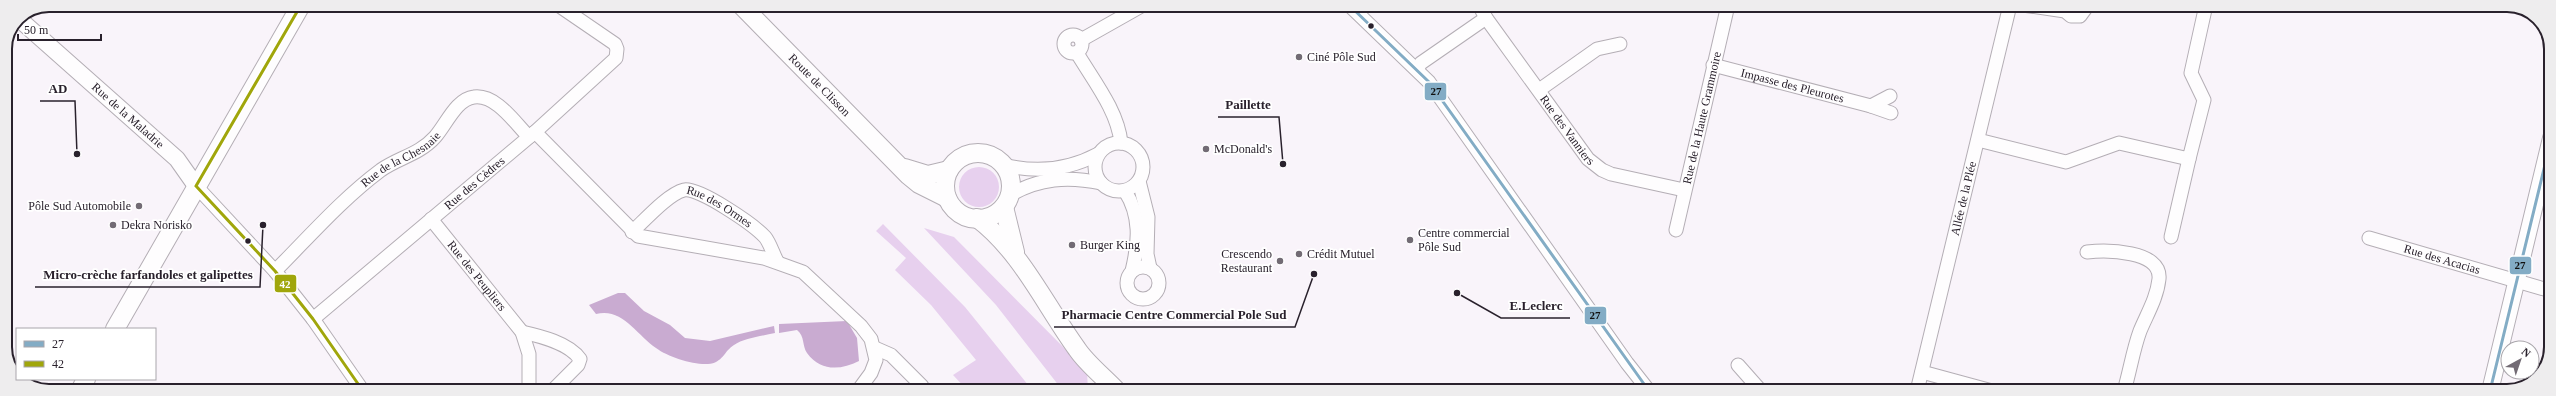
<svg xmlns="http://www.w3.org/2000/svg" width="2556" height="396" font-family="'Times New Roman',serif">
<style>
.green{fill:#e7d0ee}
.water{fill:#c9abd1}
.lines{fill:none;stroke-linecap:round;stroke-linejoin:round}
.minor-casing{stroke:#b4aeb5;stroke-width:15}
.tertiary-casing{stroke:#b4aeb5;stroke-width:18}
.secondary-casing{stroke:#b4aeb5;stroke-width:20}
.minor{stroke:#fefdfe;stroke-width:13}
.tertiary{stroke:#fefdfe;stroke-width:16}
.secondary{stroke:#fefdfe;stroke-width:18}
.bus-1-casing{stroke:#fff;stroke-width:6}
.bus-2-casing{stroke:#fff;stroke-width:6}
.bus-1{stroke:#83acc5;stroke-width:3}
.bus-2{stroke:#a0a60b;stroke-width:3}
.bus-dot{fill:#29212c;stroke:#fff;stroke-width:1.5}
.poi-dot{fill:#726b74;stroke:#fff;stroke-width:1.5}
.labels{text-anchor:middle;stroke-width:3.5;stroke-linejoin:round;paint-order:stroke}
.poi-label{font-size:12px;fill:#29212c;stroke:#fff;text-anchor:start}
.street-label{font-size:12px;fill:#29212c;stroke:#fff}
.rim{fill:none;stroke:#29212c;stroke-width:2}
.leader{fill:none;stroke:#29212c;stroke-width:1.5}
.callout-dot{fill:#29212c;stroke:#fff;stroke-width:1.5}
.callout-label{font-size:13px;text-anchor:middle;font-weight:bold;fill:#29212c;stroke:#fff;stroke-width:3.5;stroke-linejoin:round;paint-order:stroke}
.line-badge{stroke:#fff;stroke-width:1.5}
.badge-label{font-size:11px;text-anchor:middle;font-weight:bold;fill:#fff}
.pale-badge-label{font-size:11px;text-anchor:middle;font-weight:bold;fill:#111}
</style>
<rect width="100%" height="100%" fill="#f9f4fa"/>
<path class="green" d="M959 187a20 20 0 1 1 40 0a20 20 0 1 1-40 0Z
M 883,224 L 965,307 L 1033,391 L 968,391 L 953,375 L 976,360 L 931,305 L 895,270 L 906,258 L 876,231 Z
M 924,228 L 954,237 L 1087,371 L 1088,391 L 1063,391 L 996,305 Z"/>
<path class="water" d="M 618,293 L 625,293 L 644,311 L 670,325 L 685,338 L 710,341 L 774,326 L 775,333 C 762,336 744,338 734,345 C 724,351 723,363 708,364 C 693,365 668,357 656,348 C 637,335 622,307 596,314 L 589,305 Z
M 847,321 L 857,338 L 859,361 C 841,370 821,372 807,353 C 802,346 805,336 797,330 L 779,333 L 779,324 Z"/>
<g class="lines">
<defs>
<g id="minor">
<path d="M 1349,5 L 1429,82 L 1627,363 L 1649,391"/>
<path id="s1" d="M 1479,5 L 1486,18 L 1588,159 L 1602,170 L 1611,174 L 1684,190"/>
<path d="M 2023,5 L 2065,11 L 2071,16 L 2080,16 L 2088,5"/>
<circle cx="1073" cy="44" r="9"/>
<path d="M 1081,40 L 1143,5"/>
<path d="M 1077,53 C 1093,80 1118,111 1121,143"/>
<path id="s2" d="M 1713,65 L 1871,106 L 1890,96"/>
<path d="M 1417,69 L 1421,63 L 1486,18"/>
<path d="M 1539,90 L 1597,49 L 1620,44"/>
<path d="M 1871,106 L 1891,113"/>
<path d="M 535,132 L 638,236 L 764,258 L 803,272 L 861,326 L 871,339 L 876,360 L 871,373 L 860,388"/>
<path d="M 1978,140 L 2066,162 L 2119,143 L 2189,159 L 2204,100 L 2191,73 L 2206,5"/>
<circle cx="1119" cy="167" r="24"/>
<path d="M 1004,165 C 1036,173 1068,170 1098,154"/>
<path d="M 1139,181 L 1148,217 L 1147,254 L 1150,268"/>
<path d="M 196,186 L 275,271 L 313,319 L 363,391"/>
<path d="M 1125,191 C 1141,216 1139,242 1132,271"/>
<path d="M 1010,195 C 1039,178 1068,176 1101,183"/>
<path id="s3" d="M 431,219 L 522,332 L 529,354 L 529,390 L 531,391"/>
<path id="s4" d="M 1676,230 L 1728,5"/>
<path id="s5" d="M 632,232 C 645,220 668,194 684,190 C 699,187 754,225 765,237 C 770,243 773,254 777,261"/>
<path d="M 2171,237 L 2189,159"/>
<path id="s6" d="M 2369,238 L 2551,291"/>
<path d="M 2087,252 C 2106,250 2162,250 2159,279 C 2157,298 2147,314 2140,331 C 2133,350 2130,371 2124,391"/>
<circle cx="1143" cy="283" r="16"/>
<path id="s7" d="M 275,271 C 309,237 342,199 381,170 C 398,158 420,154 435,137 C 446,125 456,99 474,97 C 496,94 515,123 529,137"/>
<path id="s8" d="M 313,319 L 535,132 L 616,58 L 617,49 L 615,44 L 558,5"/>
<path d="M 522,332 C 540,336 569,343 580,359 L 578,365 L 552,391"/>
<path d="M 875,348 L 891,355 L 922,386"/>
<path d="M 1738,365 L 1761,391"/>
<path d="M 1922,372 L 1992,391"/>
<path id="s9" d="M 1917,391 L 2010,5"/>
</g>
<g id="tertiary">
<path id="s10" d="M 18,18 L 177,159 L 196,186"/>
<path d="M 2490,391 L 2551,138"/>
</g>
<g id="secondary">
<path id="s11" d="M 741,5 L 908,175 L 919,184 L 947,198"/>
<circle cx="978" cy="186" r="33"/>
<path d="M 905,168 L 928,175 L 949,170"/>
<path d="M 1004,207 L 1015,252"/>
<path d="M 977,218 C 1021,251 1045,305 1077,349 C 1087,364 1104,377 1117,391"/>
<path d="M 115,329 L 301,5"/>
<path d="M 80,391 L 86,379"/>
</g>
</defs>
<use href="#minor" class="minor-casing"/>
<use href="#tertiary" class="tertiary-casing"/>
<use href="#secondary" class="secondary-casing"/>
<use href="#minor" class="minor"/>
<use href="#tertiary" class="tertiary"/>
<use href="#secondary" class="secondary"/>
<defs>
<path id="bus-1" d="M 1349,5 L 1429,82 L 1649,391
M 2490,391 L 2551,140"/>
<path id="bus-2" d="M 196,186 L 275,271 L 313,319 L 363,391
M 196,186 L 301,5"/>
</defs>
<use href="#bus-1" class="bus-1-casing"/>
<use href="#bus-2" class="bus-2-casing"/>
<use href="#bus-1" class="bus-1"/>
<use href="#bus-2" class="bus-2"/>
</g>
<g class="bus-dot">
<circle cx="1371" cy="26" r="3.5"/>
<circle cx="248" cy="241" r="3.5"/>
</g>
<g class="poi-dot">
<circle cx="1299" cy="57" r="4"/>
<circle cx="1206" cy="149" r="4"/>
<circle cx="139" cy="206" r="4"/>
<circle cx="113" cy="225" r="4"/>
<circle cx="1410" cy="240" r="4"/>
<circle cx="1072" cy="245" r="4"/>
<circle cx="1299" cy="254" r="4"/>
<circle cx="1280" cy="261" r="4"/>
</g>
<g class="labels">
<g class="poi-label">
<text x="1307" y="61">Ciné Pôle Sud</text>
<text x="1214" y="153">McDonald's</text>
<text x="131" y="210" text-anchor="end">Pôle Sud Automobile</text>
<text x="121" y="229">Dekra Norisko</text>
<text x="1418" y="237">Centre commercial<tspan x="1418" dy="14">Pôle Sud</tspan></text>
<text x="1080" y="249">Burger King</text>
<text x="1272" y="258" text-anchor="end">Crescendo<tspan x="1272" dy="14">Restaurant</tspan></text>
<text x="1307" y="258">Crédit Mutuel</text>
</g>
<g class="street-label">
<text dy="4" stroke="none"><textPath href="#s11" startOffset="112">Route de Clisson</textPath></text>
<text dy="4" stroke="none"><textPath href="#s2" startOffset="82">Impasse des Pleurotes</textPath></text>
<text dy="4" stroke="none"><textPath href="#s10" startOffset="147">Rue de la Maladrie</textPath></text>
<text dy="4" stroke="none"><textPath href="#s4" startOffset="115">Rue de la Haute Grammoire</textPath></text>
<text dy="4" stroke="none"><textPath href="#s1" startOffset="153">Rue des Vanniers</textPath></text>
<text dy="4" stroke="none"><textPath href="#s7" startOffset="169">Rue de la Chesnaie</textPath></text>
<text dy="4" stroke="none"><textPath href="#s8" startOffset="211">Rue des Cèdres</textPath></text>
<text dy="4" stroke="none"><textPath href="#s9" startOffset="198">Allée de la Plée</textPath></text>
<text dy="4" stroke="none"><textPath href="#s5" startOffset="107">Rue des Ormes</textPath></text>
<text dy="4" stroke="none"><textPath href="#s6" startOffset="76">Rue des Acacias</textPath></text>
<text dy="4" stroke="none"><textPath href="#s3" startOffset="73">Rue des Peupliers</textPath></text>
</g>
</g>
<path d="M0 0H2556V396H0ZM49 12H2507A37 37 0 0 1 2544 49V347A37 37 0 0 1 2507 384H49A37 37 0 0 1 12 347V49A37 37 0 0 1 49 12Z" fill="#eeedee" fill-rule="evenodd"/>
<path class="rim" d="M49 12H2507A37 37 0 0 1 2544 49V347A37 37 0 0 1 2507 384H49A37 37 0 0 1 12 347V49A37 37 0 0 1 49 12Z"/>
<path class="leader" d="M77 154L75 101H40M1283 164L1279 117H1218M263 225L260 287H35M1457 293L1501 318H1570M1314 274L1295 327H1054"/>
<g class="callout-dot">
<circle cx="77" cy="154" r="4"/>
<circle cx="1283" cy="164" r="4"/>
<circle cx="263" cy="225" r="4"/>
<circle cx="1457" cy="293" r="4"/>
<circle cx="1314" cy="274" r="4"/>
</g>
<g class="callout-label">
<text x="58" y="93">AD</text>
<text x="1248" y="109">Paillette</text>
<text x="148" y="279">Micro-crèche farfandoles et galipettes</text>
<text x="1536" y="310">E.Leclerc</text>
<text x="1174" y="319">Pharmacie Centre Commercial Pole Sud</text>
</g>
<g class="line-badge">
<rect x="1424" y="82" width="23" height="19" rx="4" fill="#83acc5"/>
<rect x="2509" y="256" width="23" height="19" rx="4" fill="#83acc5"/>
<rect x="274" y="274" width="23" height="19" rx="4" fill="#a0a60b"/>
<rect x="1584" y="306" width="23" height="19" rx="4" fill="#83acc5"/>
</g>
<g class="badge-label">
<text x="285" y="288">42</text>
</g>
<g class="pale-badge-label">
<text x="1436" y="95">27</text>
<text x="2520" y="269">27</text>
<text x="1595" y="319">27</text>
</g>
<rect x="16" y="328" width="140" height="52" fill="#ffffff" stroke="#a9a6ab"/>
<rect x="24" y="341" width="20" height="6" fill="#83acc5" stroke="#a9a6ab"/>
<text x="52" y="348" font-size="12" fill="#29212c">27</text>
<rect x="24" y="361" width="20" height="6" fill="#a0a60b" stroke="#a9a6ab"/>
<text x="52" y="368" font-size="12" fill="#29212c">42</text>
<g transform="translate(2520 360) rotate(40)"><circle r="19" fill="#ffffff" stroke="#a9a6ab"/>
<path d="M0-3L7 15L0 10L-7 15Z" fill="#726b74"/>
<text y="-6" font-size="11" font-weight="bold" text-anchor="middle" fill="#29212c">N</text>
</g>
<path d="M18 34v6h83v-6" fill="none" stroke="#29212c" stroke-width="2"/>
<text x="24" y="34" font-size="12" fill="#29212c" stroke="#ffffff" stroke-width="3" paint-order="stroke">50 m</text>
</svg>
